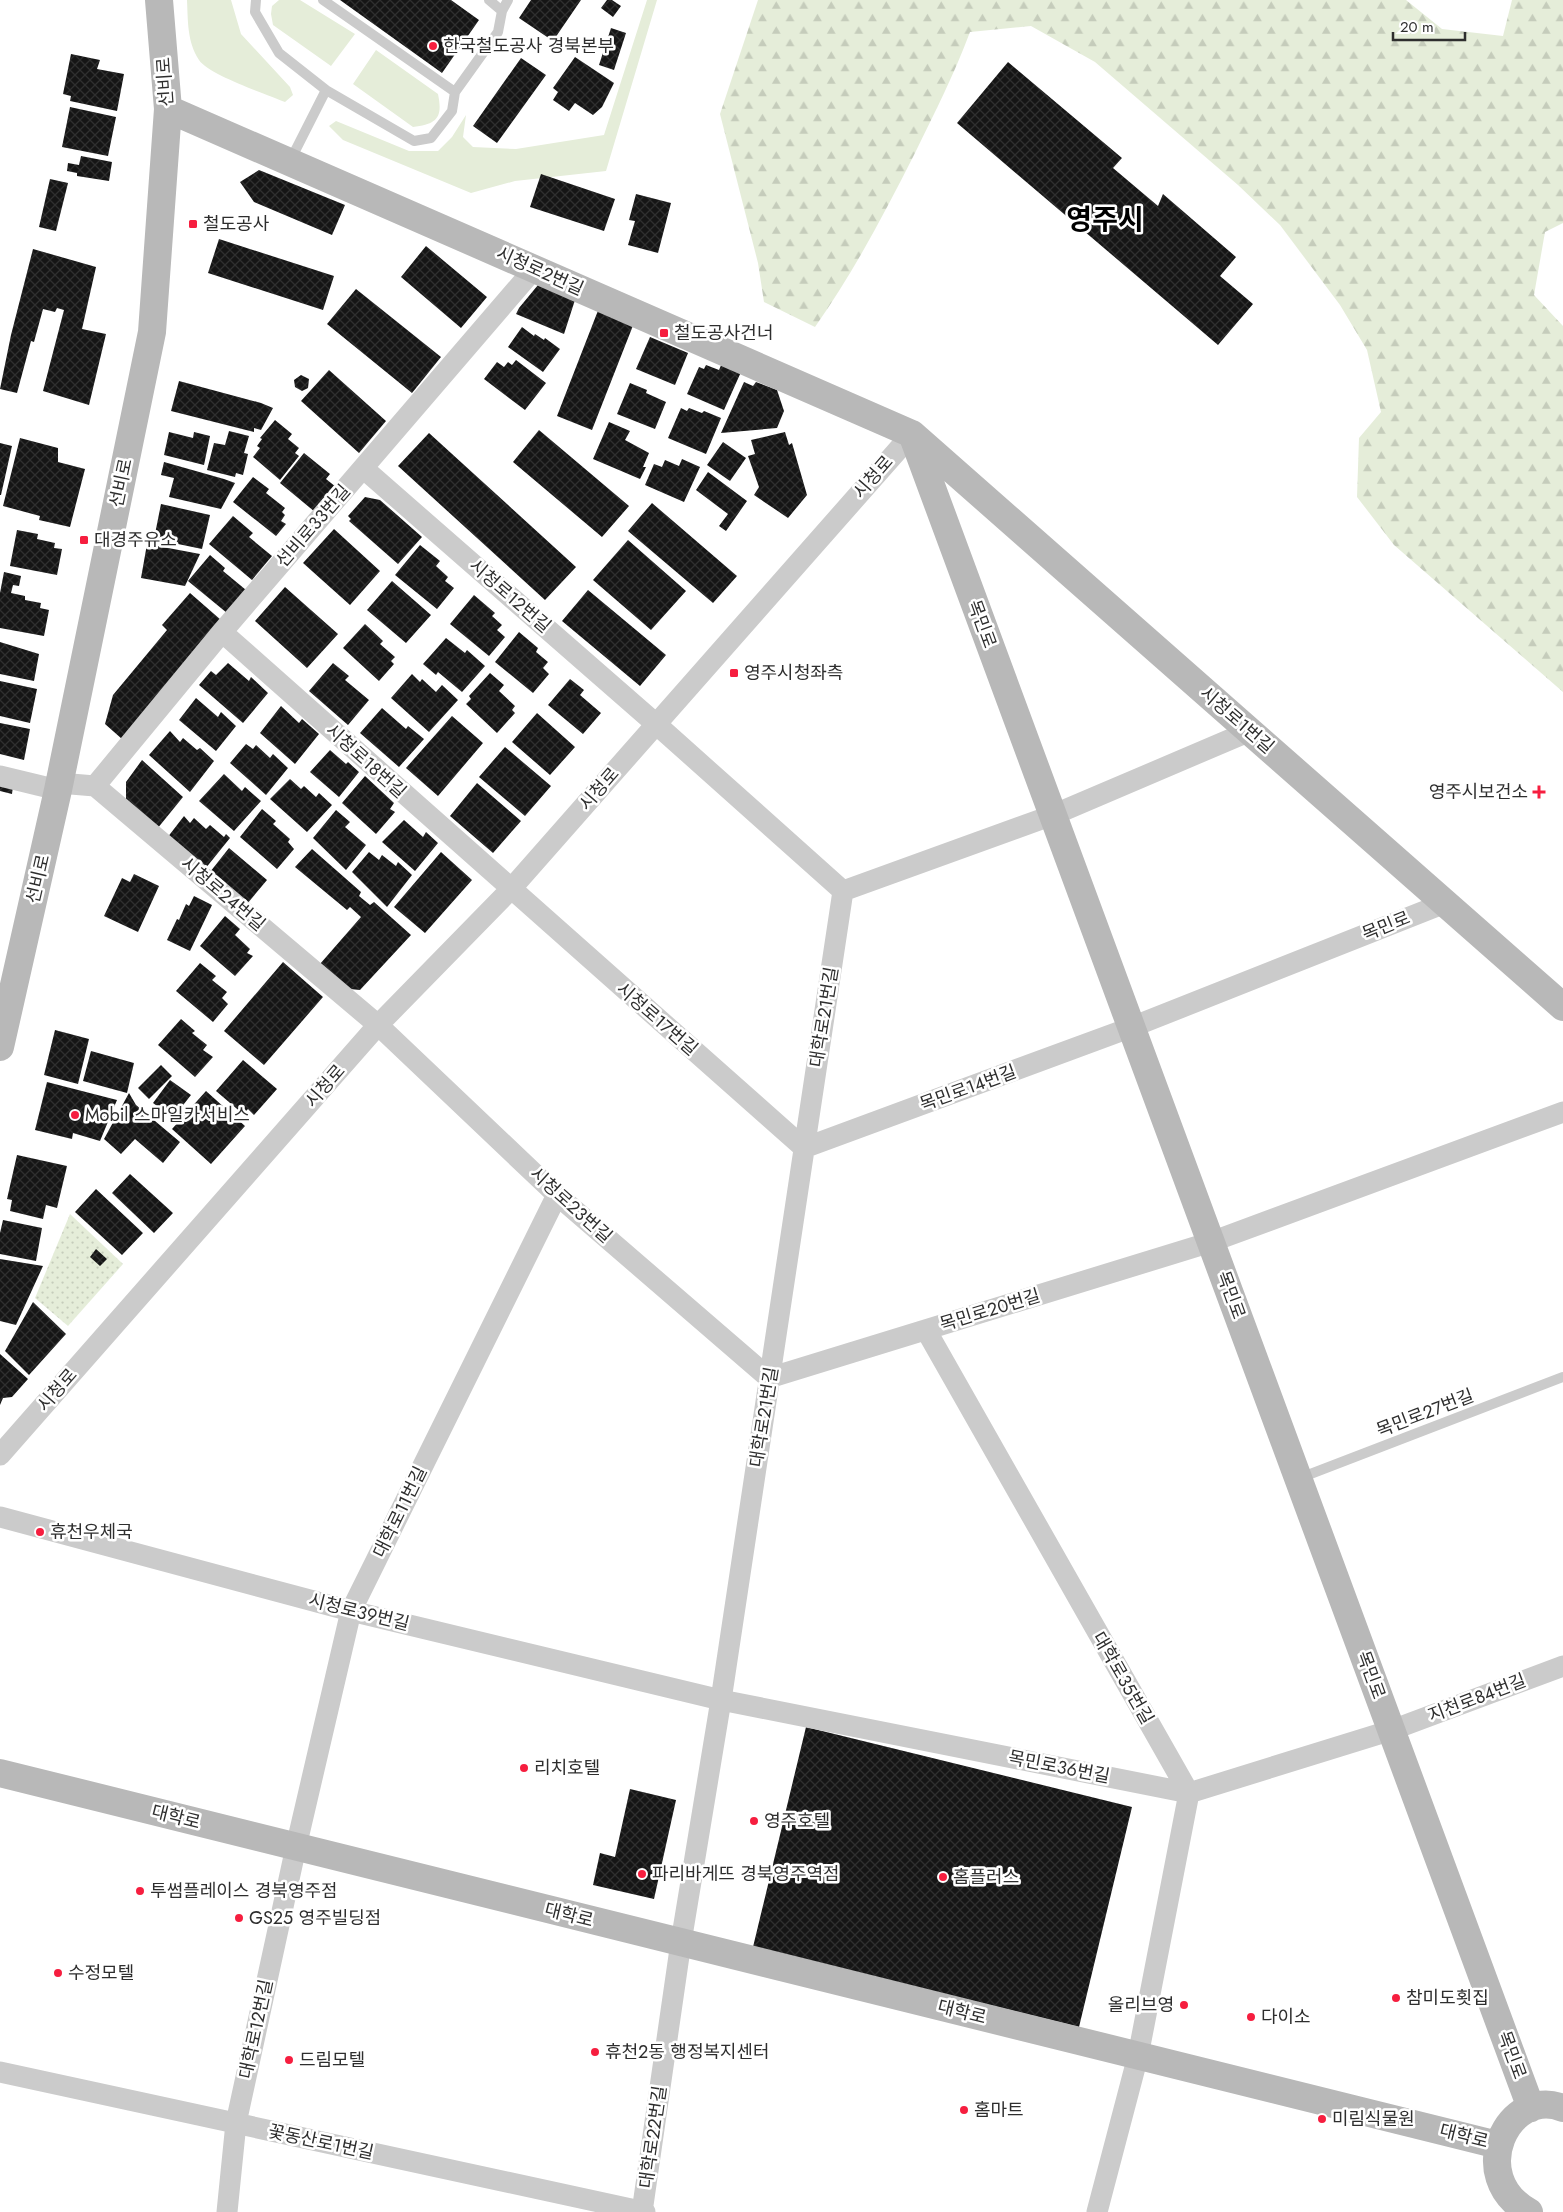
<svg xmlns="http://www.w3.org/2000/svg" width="1563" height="2212" font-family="Jost,'Noto Sans KR',sans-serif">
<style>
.grass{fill:#e5edd9}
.forest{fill:url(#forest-firs)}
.park{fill:url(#park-dots)}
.building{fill:url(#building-cross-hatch)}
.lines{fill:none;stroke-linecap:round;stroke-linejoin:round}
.lane{stroke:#cbcbcb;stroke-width:10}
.street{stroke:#cbcbcb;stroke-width:21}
.secondary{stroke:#b8b8b8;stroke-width:28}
.poi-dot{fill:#f61e3f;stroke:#fff;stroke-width:2}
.labels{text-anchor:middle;stroke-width:5;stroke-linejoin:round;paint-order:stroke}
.poi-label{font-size:18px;fill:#2e2e2e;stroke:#fff;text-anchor:start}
.street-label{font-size:18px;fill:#2e2e2e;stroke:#fff}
.town-label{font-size:28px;font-weight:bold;fill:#000;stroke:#fff}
</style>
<defs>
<pattern id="forest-firs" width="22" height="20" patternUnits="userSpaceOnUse" patternTransform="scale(1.25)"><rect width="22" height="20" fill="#e5edd9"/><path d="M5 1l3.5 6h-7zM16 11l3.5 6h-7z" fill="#c5ccbb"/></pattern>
<pattern id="park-dots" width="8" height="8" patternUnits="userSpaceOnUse" patternTransform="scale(1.25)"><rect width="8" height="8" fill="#e5edd9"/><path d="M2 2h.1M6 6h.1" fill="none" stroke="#c5ccbb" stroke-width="1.8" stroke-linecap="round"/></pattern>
<pattern id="building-cross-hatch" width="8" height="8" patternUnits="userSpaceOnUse" patternTransform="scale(1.25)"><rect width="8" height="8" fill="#151515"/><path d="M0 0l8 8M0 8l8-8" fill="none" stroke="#2f2f2f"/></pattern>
</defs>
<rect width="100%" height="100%" fill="#fff"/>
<path class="grass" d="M 187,0 L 231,0 L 241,34 L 290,87 L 293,95 L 285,102 C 266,94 209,75 199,60 C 187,42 188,20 187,0 Z
M 279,0 L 300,0 L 355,34 L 331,66 L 273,25 L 271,14 L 272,6 Z
M 647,0 L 657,0 L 606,171 L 515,181 L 471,193 L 343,140 L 329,126 L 336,121 L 409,151 L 438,151 L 452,137 L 466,115 L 463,137 L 473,147 L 516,149 L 604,135 Z
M 376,50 L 438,94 C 443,118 437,124 413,127 L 353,84 Z"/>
<path class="forest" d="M 758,0 L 1406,0 L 1442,29 L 1503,36 L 1512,0 L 1563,0 L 1563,223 L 1545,232 L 1534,295 L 1563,326 L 1563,692 L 1394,545 L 1357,497 L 1359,438 L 1381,412 L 1367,350 L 1340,305 L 1280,225 L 1238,185 L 1095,62 L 1031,26 L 970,32 C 954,75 935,112 915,153 C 884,214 855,270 815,327 L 764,302 L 758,263 L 720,114 Z"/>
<path class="park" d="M 70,1214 L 123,1264 L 68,1326 L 35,1298 Z"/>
<path class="building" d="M 340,0 L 451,0 L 479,20 L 442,73 Z
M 531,0 L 581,0 L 553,41 L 519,18 Z
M 607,0 L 612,0 L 621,6 L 613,17 L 601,8 Z
M 611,28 L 626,33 L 614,70 L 599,65 Z
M 71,54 L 100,60 L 97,69 L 124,74 L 117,111 L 70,101 L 71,96 L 63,94 Z
M 575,57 L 614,83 L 602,107 L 593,115 L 575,103 L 569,111 L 553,100 L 558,92 L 553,88 Z
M 521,58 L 546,75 L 497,143 L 473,126 Z
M 1008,62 L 1122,158 L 1113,168 L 1158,206 L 1163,194 L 1236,257 L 1220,276 L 1253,304 L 1218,345 L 957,123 Z
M 70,107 L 116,117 L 108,156 L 62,147 Z
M 81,156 L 112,162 L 109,181 L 77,176 L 77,173 L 67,171 L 68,163 L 79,165 Z
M 259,170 L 345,205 L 332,235 L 254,202 L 240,182 Z
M 541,174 L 615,199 L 604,231 L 530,207 Z
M 50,179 L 68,183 L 56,231 L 39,227 Z
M 636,194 L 671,203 L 658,253 L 628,245 L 635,221 L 629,220 Z
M 219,239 L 334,276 L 323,310 L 208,273 Z
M 426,246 L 487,297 L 461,328 L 401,277 Z
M 33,249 L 96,267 L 82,329 L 106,334 L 89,405 L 43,391 L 64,310 L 57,308 L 55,312 L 43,309 L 34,342 L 31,341 L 17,393 L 0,389 L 11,335 Z
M 538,285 L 575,300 L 564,334 L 516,314 L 519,308 Z
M 356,289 L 441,357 L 412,393 L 327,324 Z
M 599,308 L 634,323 L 592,430 L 557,416 Z
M 522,327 L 534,336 L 535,334 L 544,340 L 545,338 L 560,349 L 543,372 L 508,347 Z
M 650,337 L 688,353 L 675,385 L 636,369 Z
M 516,360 L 546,383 L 525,410 L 484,379 L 497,362 L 504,367 L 508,362 L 512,365 Z
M 722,363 L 741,372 L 724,410 L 687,394 L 699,367 L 704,369 L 706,365 L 719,370 Z
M 329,370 L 386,421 L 359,453 L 301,401 Z
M 301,375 L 309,379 L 308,388 L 302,391 L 295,387 L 294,380 Z
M 179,381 L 261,403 L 273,408 L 261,430 L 254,428 L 254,432 L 171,411 Z
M 744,382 L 753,386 L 756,382 L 777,390 L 784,411 L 777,428 L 721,433 Z
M 630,383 L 647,390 L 646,393 L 666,402 L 655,429 L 617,414 Z
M 681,408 L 687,411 L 689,408 L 702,413 L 704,411 L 721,418 L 706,454 L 668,438 Z
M 275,420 L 292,434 L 288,439 L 299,448 L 295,453 L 299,456 L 280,480 L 253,457 L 260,448 L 257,446 L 262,439 L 260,438 Z
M 609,422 L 630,431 L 625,440 L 649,453 L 643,467 L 646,467 L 640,479 L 593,459 Z
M 539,430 L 629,506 L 602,537 L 513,462 Z
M 229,431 L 249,436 L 244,453 L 248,454 L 243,475 L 236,473 L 235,477 L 207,470 L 214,443 L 225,445 Z
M 169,432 L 193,438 L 194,432 L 210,436 L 204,465 L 164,455 Z
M 785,432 L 789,445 L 792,443 L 807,495 L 788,518 L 754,495 L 759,487 L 748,456 L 755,454 L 751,440 Z
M 429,433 L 576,567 L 545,600 L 398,466 Z
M 20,438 L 58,448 L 58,462 L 85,469 L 70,527 L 39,520 L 40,516 L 3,506 Z
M 723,442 L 746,458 L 730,481 L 707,465 Z
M 0,443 L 12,446 L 1,495 L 0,495 Z
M 304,453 L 330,474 L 326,479 L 336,487 L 315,512 L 280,483 Z
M 682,459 L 700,467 L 684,502 L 645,485 L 654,464 L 662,467 L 665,460 L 679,466 Z
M 164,462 L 224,479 L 235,483 L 221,509 L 169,497 L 174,478 L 161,475 Z
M 708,472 L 747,501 L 726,531 L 719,526 L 728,514 L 696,490 Z
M 253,477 L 269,489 L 266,493 L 285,508 L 282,512 L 285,515 L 281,521 L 286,524 L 276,536 L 233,502 Z
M 365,497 L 380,500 L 422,537 L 398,564 L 349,521 L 351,519 L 348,516 Z
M 652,503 L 737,576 L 713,603 L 628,531 Z
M 161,504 L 210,515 L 202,549 L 154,539 Z
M 233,516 L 253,533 L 249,537 L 272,556 L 252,580 L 209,544 Z
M 334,529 L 380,571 L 350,605 L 303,563 Z
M 17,530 L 38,534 L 37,539 L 55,543 L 54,548 L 62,549 L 57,575 L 10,566 Z
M 628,540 L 686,591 L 651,630 L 593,580 Z
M 147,544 L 200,554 L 185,586 L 141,578 Z
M 420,545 L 440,561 L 436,566 L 448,577 L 445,581 L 454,588 L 437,609 L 395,575 Z
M 210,555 L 225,568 L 223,571 L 246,590 L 227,613 L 188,581 Z
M 4,572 L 21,576 L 19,586 L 13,585 L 11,593 L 25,596 L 25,600 L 41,603 L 40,608 L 49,610 L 44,636 L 0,628 L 0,593 Z
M 392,581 L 431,615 L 406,643 L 367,610 Z
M 285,587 L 338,634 L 307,668 L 255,621 Z
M 588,590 L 666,655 L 640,686 L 562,621 Z
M 190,593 L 221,620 L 122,739 L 105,724 L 113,695 L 167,630 L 162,625 Z
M 474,595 L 495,613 L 492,616 L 502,625 L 497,630 L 505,637 L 489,656 L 450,624 Z
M 365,624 L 383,641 L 380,644 L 395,657 L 391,661 L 394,664 L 379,681 L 343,648 Z
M 519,632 L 538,648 L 536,652 L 548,662 L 543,668 L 549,674 L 533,693 L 495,662 Z
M 446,638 L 465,653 L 467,650 L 485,666 L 462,692 L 438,672 L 436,675 L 423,664 Z
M 0,642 L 39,654 L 34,681 L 0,674 Z
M 228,663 L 249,681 L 251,677 L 268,693 L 243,723 L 199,685 L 211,671 L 216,675 Z
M 333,663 L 349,676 L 345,680 L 369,700 L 348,725 L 309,691 Z
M 490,673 L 504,685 L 499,691 L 515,706 L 512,710 L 515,713 L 497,733 L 466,704 L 471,699 L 469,696 Z
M 412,674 L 420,682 L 422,679 L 436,692 L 442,685 L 458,700 L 429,732 L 391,698 Z
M 570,679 L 584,690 L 580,695 L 601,713 L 583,734 L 548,705 Z
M 0,681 L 37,689 L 30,723 L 0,716 Z
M 196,698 L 218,717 L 221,712 L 236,726 L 216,751 L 179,720 Z
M 281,706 L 299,723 L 302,719 L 319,734 L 295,764 L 260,733 Z
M 382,708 L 406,729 L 408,726 L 424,739 L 399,767 L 360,733 Z
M 537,713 L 575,747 L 550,775 L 512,742 Z
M 452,716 L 483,743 L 438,796 L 406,768 Z
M 0,723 L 30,729 L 24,760 L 0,754 Z
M 170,731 L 180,742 L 183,738 L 197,750 L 200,748 L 214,761 L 190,792 L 149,755 Z
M 246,744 L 253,749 L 256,745 L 270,758 L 273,754 L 288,768 L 266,795 L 230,763 Z
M 505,747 L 551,786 L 525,816 L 479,777 Z
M 330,750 L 346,764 L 348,762 L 359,772 L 339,797 L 310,772 Z
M 142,760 L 183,797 L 157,829 L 126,800 L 126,782 Z
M 224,774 L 242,791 L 245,787 L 261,801 L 234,831 L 199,801 Z
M 365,776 L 394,803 L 390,809 L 395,812 L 376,834 L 342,803 Z
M 290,779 L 301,789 L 304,786 L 316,797 L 319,793 L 332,805 L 307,832 L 270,799 Z
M 0,782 L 13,786 L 12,794 L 0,791 Z
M 477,783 L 521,821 L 493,853 L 450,816 Z
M 262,809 L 276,821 L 273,824 L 290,839 L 288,842 L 294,849 L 277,869 L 240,837 Z
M 336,810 L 350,822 L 345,827 L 366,845 L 346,870 L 313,838 Z
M 184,816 L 190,823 L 194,818 L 206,829 L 210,825 L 224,837 L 226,834 L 230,838 L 205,869 L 167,838 Z
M 404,820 L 423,837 L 426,832 L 438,843 L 415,871 L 382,842 Z
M 229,848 L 267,880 L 247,904 L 210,872 Z
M 312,849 L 361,892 L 359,896 L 370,905 L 374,902 L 411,935 L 360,990 L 350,989 L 320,964 L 361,917 L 350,907 L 347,910 L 295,867 Z
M 369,852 L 379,860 L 382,855 L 396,866 L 398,862 L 412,875 L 387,907 L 352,872 Z
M 441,852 L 472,880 L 425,933 L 394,907 Z
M 134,874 L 159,886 L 138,932 L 104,916 L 122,878 L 130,882 Z
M 194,896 L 212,905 L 190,951 L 167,940 L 177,919 L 179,920 L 186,904 L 189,906 Z
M 225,916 L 240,929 L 235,935 L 250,949 L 247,953 L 253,956 L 235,976 L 200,946 Z
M 283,962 L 323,997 L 264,1065 L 224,1031 Z
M 200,963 L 216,976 L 212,980 L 227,992 L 222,998 L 228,1004 L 213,1022 L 176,991 Z
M 181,1019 L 195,1031 L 192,1033 L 207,1045 L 203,1050 L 213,1057 L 195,1077 L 158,1045 Z
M 55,1030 L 89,1039 L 78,1084 L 44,1075 Z
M 91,1051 L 134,1063 L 127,1093 L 83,1081 Z
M 243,1060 L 277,1089 L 254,1115 L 248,1109 L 243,1114 L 216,1091 Z
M 161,1065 L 172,1076 L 149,1099 L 138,1088 Z
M 170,1080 L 191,1095 L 173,1118 L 153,1103 Z
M 47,1082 L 117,1100 L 100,1141 L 73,1133 L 72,1139 L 35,1130 Z
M 206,1091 L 245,1126 L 211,1164 L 172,1129 Z
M 129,1093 L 136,1105 L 180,1142 L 163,1163 L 135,1139 L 121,1154 L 104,1139 Z
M 17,1155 L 67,1166 L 57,1208 L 46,1205 L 43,1219 L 10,1211 L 12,1200 L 7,1199 Z
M 130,1174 L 173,1213 L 154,1233 L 112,1193 Z
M 96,1189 L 143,1233 L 122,1255 L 75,1212 Z
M 3,1220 L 42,1228 L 36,1261 L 0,1254 L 0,1233 Z
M 96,1249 L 107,1259 L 100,1266 L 90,1257 Z
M 0,1259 L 43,1266 L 16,1325 L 0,1321 Z
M 33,1302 L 66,1334 L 29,1375 L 5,1351 Z
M 0,1354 L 28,1379 L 12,1397 L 3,1398 L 0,1405 Z
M 806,1727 L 1132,1807 L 1079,2027 L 753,1947 Z
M 630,1789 L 676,1800 L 654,1899 L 593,1885 L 600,1853 L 615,1857 Z"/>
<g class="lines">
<path class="lane" d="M 256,0 L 255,12 L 279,53 L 326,90
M 323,0 L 455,92
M 489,0 L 502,11
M 290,161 L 326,90 L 414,141 L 431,138 L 452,111 L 455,92 L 498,32 L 502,11 L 508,0
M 1300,1478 L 1563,1377"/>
<path class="street" d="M 363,468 L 656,724 L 843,891
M 222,632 L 804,1148 L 1132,1027 L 1445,903
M 0,776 L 58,790
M 59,783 L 95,786 L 378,1025 L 557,1195 L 769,1378 L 1211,1242 L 1563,1112
M 95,786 L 222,632 L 534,269
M 843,891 L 1053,815 L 1250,731
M 926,1330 L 1189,1793 L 1138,2056 L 1097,2212
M 0,1455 L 378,1025 L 510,890 L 912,434
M 0,1517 L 351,1611 L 721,1700 L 1189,1793 L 1392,1730 L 1563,1666
M 0,2072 L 645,2212
M 227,2212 L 236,2123 L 296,1847 L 351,1611 L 557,1195
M 642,2212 L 681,1942 L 721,1700 L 843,891"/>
<path class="secondary" d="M 168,109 L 912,434 L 1563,1007
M 912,434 L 1531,2108
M 0,1047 L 58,790 L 152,332 L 168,109 L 159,0
M 0,1773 L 1498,2145
M 1529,2212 C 1465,2177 1508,2086 1563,2108"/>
</g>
<g class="poi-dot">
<circle cx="433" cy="46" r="5"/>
<rect x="188" y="219" width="10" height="10" rx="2.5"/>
<rect x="659" y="328" width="10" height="10" rx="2.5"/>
<rect x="79" y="535" width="10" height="10" rx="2.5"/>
<rect x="729" y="668" width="10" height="10" rx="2.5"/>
<path d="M1536.5 784.5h5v5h5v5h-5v5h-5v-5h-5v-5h5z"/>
<circle cx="75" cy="1115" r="5"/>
<circle cx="40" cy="1532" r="5"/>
<circle cx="524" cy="1768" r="5"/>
<circle cx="754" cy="1821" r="5"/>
<circle cx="642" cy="1874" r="5"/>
<circle cx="943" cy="1877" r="5"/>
<circle cx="140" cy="1891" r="5"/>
<circle cx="239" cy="1918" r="5"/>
<circle cx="58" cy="1973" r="5"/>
<circle cx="1396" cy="1998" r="5"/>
<circle cx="1184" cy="2005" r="5"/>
<circle cx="1251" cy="2017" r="5"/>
<circle cx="595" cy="2052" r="5"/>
<circle cx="289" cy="2060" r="5"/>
<circle cx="964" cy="2110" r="5"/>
<circle cx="1322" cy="2119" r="5"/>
</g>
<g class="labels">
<g class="poi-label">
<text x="443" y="52">한국철도공사 경북본부</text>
<text x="203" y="230">철도공사</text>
<text x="674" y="339">철도공사건너</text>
<text x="94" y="546">대경주유소</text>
<text x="744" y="679">영주시청좌측</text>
<text x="1528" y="798" text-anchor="end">영주시보건소</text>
<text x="85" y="1121">Mobil 스마일카서비스</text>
<text x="50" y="1538">휴천우체국</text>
<text x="534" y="1774">리치호텔</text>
<text x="764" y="1827">영주호텔</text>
<text x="652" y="1880">파리바게뜨 경북영주역점</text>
<text x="953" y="1883">홈플러스</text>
<text x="150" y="1897">투썸플레이스 경북영주점</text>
<text x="249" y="1924">GS25 영주빌딩점</text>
<text x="68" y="1979">수정모텔</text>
<text x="1406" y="2004">참미도횟집</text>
<text x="1174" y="2011" text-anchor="end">올리브영</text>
<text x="1261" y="2023">다이소</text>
<text x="605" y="2058">휴천2동 행정복지센터</text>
<text x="299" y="2066">드림모텔</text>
<text x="974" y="2116">홈마트</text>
<text x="1332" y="2125">미림식물원</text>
</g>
<g class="street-label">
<text transform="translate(165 82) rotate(-94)" y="6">선비로</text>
<text transform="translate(540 271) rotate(24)" y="6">시청로2번길</text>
<text transform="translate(873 477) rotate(-49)" y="6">시청로</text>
<text transform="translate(121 483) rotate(-78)" y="6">선비로</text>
<text transform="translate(313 526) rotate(-49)" y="6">선비로33번길</text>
<text transform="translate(510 596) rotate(41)" y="6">시청로12번길</text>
<text transform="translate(982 624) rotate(70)" y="6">목민로</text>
<text transform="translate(1237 720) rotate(41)" y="6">시청로1번길</text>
<text transform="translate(366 761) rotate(42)" y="6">시청로18번길</text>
<text transform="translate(599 789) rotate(-49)" y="6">시청로</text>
<text transform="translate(38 879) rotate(-77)" y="6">선비로</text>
<text transform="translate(223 894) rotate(40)" y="6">시청로24번길</text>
<text transform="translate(1386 926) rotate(-22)" y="6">목민로</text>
<text transform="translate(824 1017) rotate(-81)" y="6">대학로21번길</text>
<text transform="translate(657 1019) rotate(41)" y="6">시청로17번길</text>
<text transform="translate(325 1086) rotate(-49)" y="6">시청로</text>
<text transform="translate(968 1088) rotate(-20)" y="6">목민로14번길</text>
<text transform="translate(571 1205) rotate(42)" y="6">시청로23번길</text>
<text transform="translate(1231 1295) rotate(70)" y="6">목민로</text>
<text transform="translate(990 1310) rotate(-17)" y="6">목민로20번길</text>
<text transform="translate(57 1390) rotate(-49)" y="6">시청로</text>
<text transform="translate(1425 1413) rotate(-21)" y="6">목민로27번길</text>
<text transform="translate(764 1417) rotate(-81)" y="6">대학로21번길</text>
<text transform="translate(400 1512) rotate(-64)" y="6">대학로11번길</text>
<text transform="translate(359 1612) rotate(14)" y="6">시청로39번길</text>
<text transform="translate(1371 1675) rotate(70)" y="6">목민로</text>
<text transform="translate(1123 1678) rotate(60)" y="6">대학로35번길</text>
<text transform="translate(1477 1698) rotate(-21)" y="6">지천로84번길</text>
<text transform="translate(1059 1767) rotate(11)" y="6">목민로36번길</text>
<text transform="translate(176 1817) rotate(14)" y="6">대학로</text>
<text transform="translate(569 1915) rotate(14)" y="6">대학로</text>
<text transform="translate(962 2012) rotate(14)" y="6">대학로</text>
<text transform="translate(256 2029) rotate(-78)" y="6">대학로12번길</text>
<text transform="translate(1512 2055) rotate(70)" y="6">목민로</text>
<text transform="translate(1464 2136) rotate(14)" y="6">대학로</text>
<text transform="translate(653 2137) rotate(-82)" y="6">대학로22번길</text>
<text transform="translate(321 2142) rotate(12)" y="6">꽃동산로1번길</text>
</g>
<g class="town-label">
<text x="1105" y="229">영주시</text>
</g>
</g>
<path d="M1393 32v8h72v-8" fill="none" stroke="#2e2e2e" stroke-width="2.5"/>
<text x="1400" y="32" font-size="15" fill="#2e2e2e" stroke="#ffffff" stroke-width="4" paint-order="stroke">20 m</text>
</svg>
